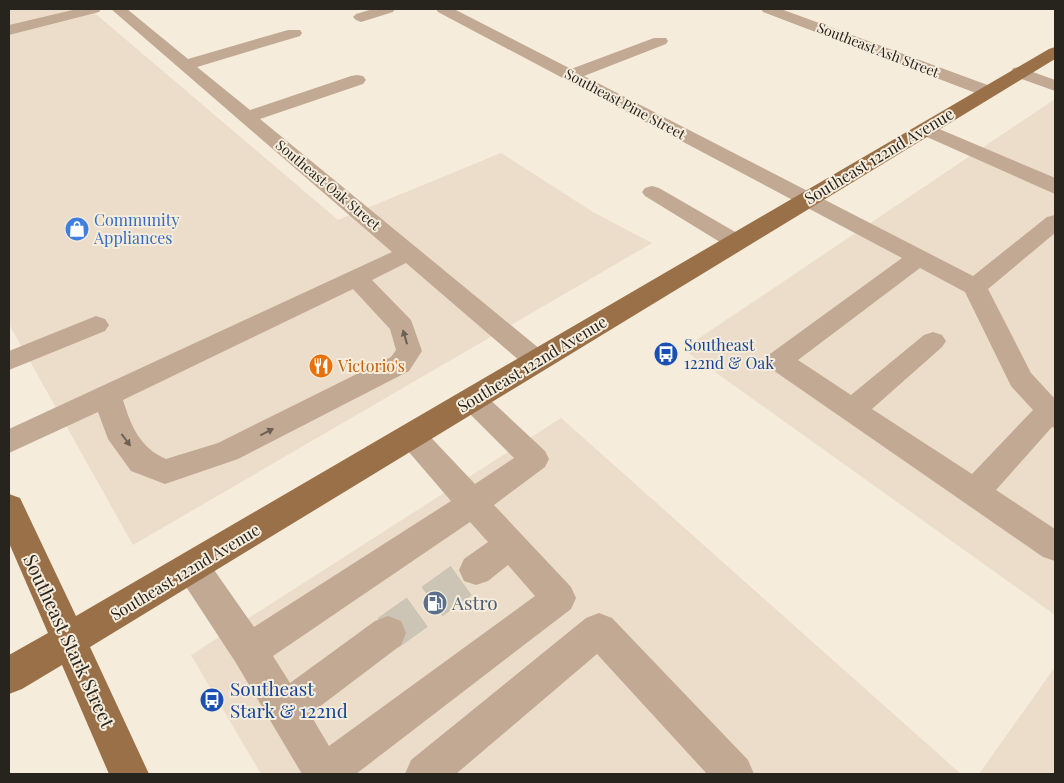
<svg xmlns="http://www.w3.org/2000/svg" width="1064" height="783" font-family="'Playfair Display',serif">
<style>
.commercial{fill:#ecdcca}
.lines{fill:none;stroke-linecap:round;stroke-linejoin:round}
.minor-tunnel{stroke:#ccc4b5;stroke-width:36;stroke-dasharray:36 18;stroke-linecap:butt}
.minor{fill:#c1a994;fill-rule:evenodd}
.major{fill:#997047;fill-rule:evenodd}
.oneway{fill:#6c5f53}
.labels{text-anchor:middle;stroke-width:4;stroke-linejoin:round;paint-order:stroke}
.far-street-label{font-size:14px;fill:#27231d;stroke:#f5ecdb}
.street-label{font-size:16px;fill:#27231d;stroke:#f5ecdb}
.shop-label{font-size:16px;fill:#366cbe;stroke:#f5ecdb;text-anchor:start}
.transit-label{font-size:16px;fill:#164399;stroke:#f5ecdb;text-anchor:start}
.food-label{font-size:16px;fill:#c56008;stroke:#f5ecdb;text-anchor:start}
.near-service-label{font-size:19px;fill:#4e5e75;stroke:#f5ecdb;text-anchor:start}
.near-street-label{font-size:19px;fill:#27231d;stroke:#f5ecdb}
.near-transit-label{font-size:19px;fill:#164399;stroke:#f5ecdb;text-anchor:start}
</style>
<rect width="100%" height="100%" fill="#f5ecdb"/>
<path class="commercial" d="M 9,9 L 90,9 L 338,220 L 501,153 L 593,212 L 652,243 L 133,545 L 9,324 Z
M 1055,99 L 1055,615 L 683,349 Z
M 561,418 L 961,774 L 261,774 L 191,655 Z
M 1055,667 L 1055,774 L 979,774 Z"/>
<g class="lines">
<path class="minor-tunnel" d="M 388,633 L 476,570"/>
<path class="minor" d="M 77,9 L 101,9 L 99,12 L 9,35 L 9,25 Z
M 111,9 L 127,9 L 188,59 L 288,30 L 300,30 L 302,33 L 300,36 L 197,67 L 250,110 L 351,76 L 357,75 L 363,76 L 366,80 L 363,84 L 260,119 L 546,354 L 550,361 L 546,368 L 537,370 L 528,368 L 406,263 L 372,280 L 411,320 L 422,351 L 409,371 L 238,459 L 165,484 L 131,471 L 108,439 L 98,412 L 9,453 L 9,429 L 392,252 ZM 353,289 L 390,329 L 396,350 L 391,357 L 218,443 L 166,459 C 140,448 131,426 123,400 Z
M 373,9 L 395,9 L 393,12 L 361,22 L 356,20 L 353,17 L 356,14 Z
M 436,9 L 454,9 L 571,69 L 654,38 L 666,38 L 668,41 L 666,44 L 584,76 L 973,276 L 1047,217 L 1055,215 L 1055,233 L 988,289 L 1031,373 L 1055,399 L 1055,428 L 1052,427 L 996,490 L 1055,529 L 1055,561 L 1043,557 L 770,368 L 766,361 L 770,354 L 902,258 L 438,12 ZM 920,268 L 965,292 L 1011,386 L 1033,410 L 972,474 L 872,409 L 942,347 L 946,341 L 942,335 L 933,332 L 924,335 L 851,395 L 798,360 Z
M 761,9 L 781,9 L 993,87 L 996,91 L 993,95 L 987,96 L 981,95 L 763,12 Z
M 1019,67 L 1055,80 L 1055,91 L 1013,76 L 1011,72 L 1013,68 Z
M 925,123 L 1053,177 L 1055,178 L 1055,194 L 918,133 L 916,129 L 918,125 Z
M 652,186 L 659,188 L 744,237 L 747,242 L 744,247 L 736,249 L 728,247 L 645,196 L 642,192 L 645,188 Z
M 96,316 L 105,319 L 109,325 L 105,331 L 9,370 L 9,351 Z
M 473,390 L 483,393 L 545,451 L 549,459 L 545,467 L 494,505 L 571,587 L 576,598 L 571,609 L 356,774 L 302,774 L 236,663 L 181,579 L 176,568 L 181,557 L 193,553 L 205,557 L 254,627 L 451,501 L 402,444 L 398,436 L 402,428 L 412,425 L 422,428 L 475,484 L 514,458 L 463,407 L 459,400 L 463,393 ZM 470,522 L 488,542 L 464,559 L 459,570 L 464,581 L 476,585 L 488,581 L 508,565 L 535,596 L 329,746 L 310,714 L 401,645 L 406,633 L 401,621 L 388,616 L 375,621 L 290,683 L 273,656 Z
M 599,613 L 612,618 L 748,760 L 754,774 L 707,774 L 597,654 L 456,774 L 405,774 L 411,760 L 586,618 Z"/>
<path class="major" d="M 1055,47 L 1055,59 L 90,647 L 149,774 L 109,774 L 62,665 L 22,689 L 9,694 L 9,655 L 48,633 L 9,543 L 9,494 L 20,498 L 76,616 L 1049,49 Z"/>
</g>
<defs><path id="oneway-solid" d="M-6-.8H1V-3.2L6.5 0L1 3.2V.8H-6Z" transform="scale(1.25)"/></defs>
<g class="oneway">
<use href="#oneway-solid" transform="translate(405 337) rotate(-106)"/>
<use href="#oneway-solid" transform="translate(267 432) rotate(-27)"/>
<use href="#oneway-solid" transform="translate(126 440) rotate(53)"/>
</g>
<defs>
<symbol id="shop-disc" viewBox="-11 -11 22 22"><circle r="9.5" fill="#3f7fe0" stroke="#f5ecdb"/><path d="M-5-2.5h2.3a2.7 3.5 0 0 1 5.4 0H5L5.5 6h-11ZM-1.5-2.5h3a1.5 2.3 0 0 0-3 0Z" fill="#fff"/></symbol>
<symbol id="bus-disc" viewBox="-11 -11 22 22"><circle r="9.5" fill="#1a4fb4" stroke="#f5ecdb"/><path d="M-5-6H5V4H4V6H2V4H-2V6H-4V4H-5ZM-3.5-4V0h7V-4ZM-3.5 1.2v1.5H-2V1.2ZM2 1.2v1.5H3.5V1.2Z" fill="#fff"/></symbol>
<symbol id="restaurant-disc" viewBox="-11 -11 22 22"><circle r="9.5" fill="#e8710a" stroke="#f5ecdb"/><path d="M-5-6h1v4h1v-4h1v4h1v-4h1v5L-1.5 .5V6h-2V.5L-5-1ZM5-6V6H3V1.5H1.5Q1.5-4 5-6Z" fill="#fff"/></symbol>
<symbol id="fuel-disc" viewBox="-11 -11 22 22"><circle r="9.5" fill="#5c6f8a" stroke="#f5ecdb"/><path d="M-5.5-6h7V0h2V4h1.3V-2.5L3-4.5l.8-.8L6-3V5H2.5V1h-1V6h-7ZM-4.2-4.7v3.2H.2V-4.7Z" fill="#fff"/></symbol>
</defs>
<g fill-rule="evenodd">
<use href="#shop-disc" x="63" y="215" width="28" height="28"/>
<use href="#bus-disc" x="652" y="340" width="28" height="28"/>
<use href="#restaurant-disc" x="307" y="352" width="28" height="28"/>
<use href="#fuel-disc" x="421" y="589" width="28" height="28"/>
<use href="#bus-disc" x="198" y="686" width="28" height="28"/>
</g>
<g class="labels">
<g class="far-street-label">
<text transform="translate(878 50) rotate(21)" y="5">Southeast Ash Street</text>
<text transform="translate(625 104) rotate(28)" y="5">Southeast Pine Street</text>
<text transform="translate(328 185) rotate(40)" y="5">Southeast Oak Street</text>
</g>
<g class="street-label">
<text transform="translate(879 156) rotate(-31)" y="6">Southeast 122nd Avenue</text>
<text transform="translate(532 364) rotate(-31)" y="6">Southeast 122nd Avenue</text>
<text transform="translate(185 572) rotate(-31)" y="6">Southeast 122nd Avenue</text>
</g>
<g class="shop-label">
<text x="94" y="226">Community<tspan x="94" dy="18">Appliances</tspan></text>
</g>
<g class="transit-label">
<text x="684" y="351">Southeast<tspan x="684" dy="18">122nd &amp; Oak</tspan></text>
</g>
<g class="food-label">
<text x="338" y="372">Victorio's</text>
</g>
<g class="near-service-label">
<text x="452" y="610">Astro</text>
</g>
<g class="near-street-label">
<text transform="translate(69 641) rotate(65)" y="7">Southeast Stark Street</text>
</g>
<g class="near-transit-label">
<text x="230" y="696">Southeast<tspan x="230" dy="22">Stark &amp; 122nd</tspan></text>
</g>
</g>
<rect width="1064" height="783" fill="none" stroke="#27231d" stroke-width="20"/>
</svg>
